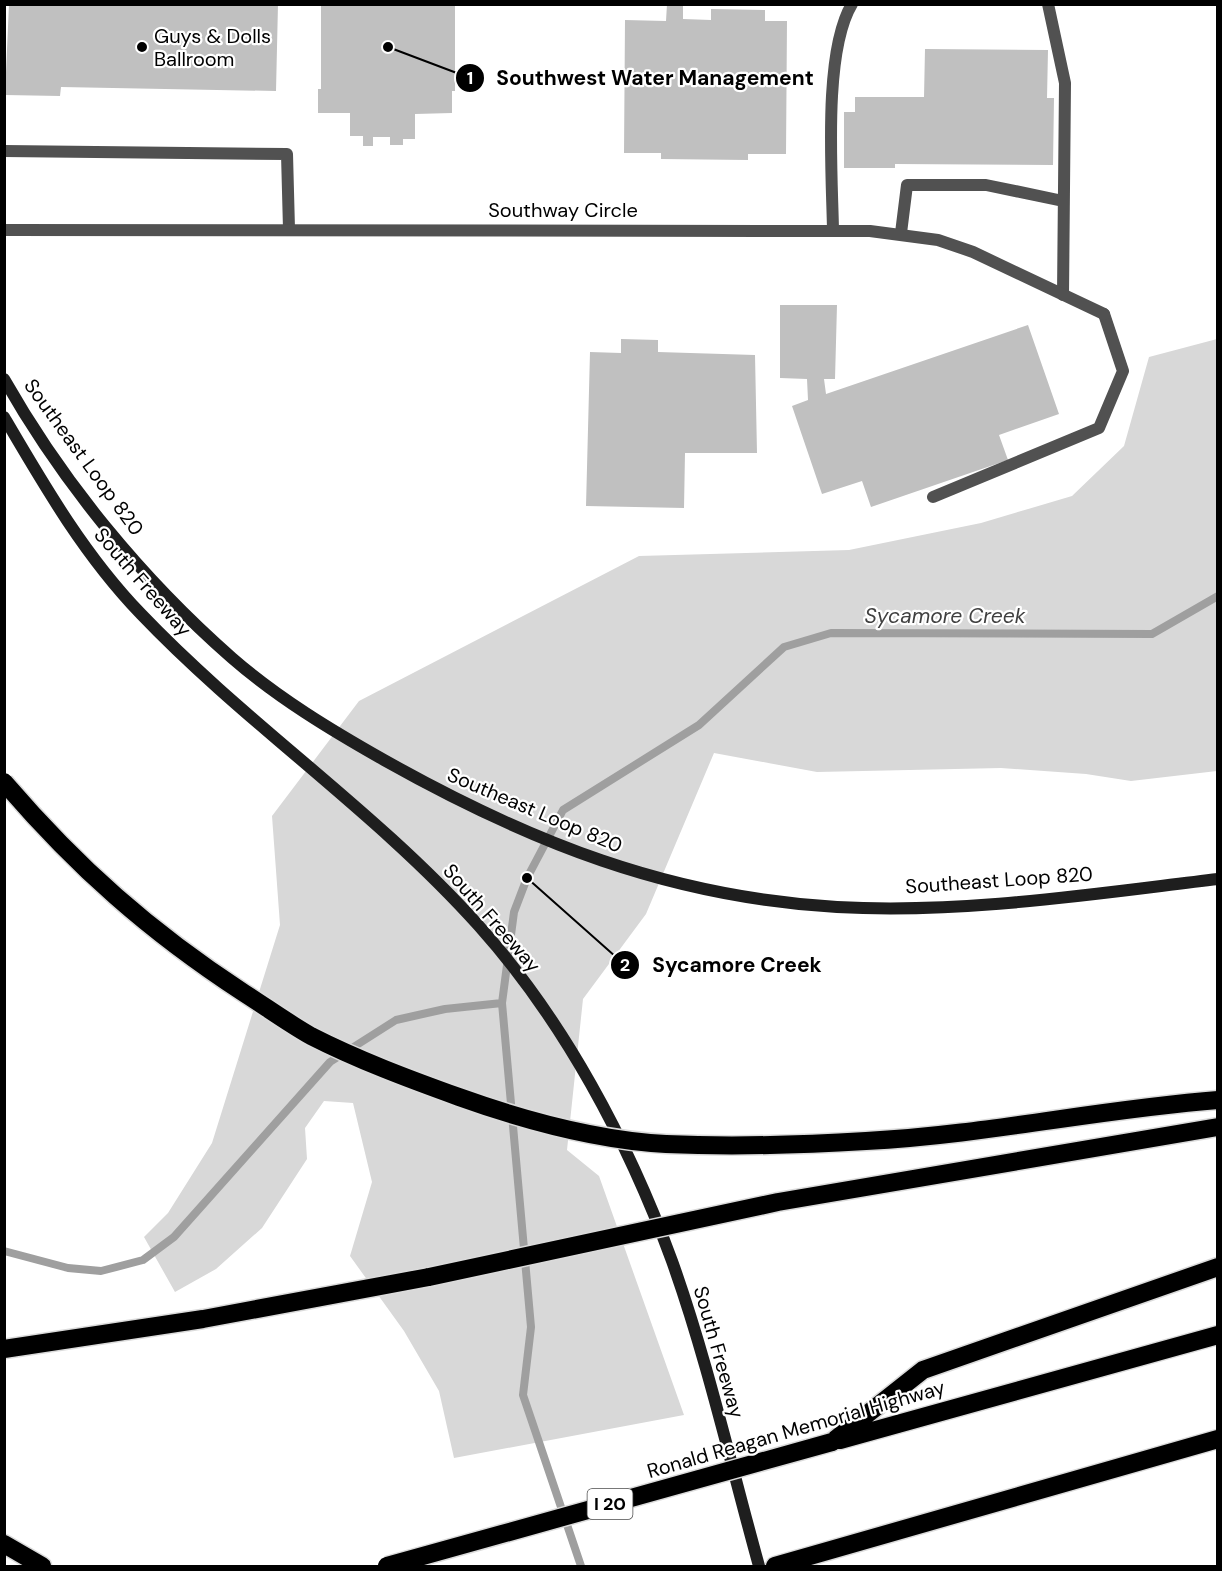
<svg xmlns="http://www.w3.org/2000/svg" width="1222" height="1571" font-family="'DM Sans',sans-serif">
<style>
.green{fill:#d8d8d8}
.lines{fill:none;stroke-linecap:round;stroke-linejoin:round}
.stream{stroke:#9f9f9f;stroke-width:8}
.building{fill:#c0c0c0}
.highway-casing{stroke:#dbdbdb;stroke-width:21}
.lane{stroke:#515151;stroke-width:12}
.street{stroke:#515151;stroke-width:12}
.secondary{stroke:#1e1e1e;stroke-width:12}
.highway{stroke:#000;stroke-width:18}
.highway-bridge-casing{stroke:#dbdbdb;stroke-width:21;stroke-linecap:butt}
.highway-bridge{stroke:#000;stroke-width:18}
.poi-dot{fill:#000;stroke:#fff;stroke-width:2}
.labels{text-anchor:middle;stroke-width:4.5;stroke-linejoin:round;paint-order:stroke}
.shield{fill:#fff;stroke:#4c4c4c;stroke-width:1.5}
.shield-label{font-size:18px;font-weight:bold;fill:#000}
.poi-label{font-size:20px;fill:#000;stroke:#fff;text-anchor:start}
.street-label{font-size:20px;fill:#000;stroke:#fff}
.water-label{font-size:21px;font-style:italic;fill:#404040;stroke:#fff}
.leader{fill:none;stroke:#000;stroke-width:2}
.callout-dot{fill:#000;stroke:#fff;stroke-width:2}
.mark-label{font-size:18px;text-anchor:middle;font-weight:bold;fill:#fff}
.callout-label{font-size:21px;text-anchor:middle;font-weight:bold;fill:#000;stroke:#fff;stroke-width:4.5;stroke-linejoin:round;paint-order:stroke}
</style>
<rect width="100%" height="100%" fill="#fff"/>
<path class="green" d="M 1217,339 L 1217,771 L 1131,781 L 1086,774 L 1001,768 L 817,772 L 714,753 L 646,914 L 583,999 L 567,1150 L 599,1176 L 684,1415 L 454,1458 L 439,1391 L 404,1331 L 350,1256 L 372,1182 L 353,1103 L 324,1101 L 305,1128 L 307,1159 L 262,1228 L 216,1269 L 175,1292 L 144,1237 L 168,1213 L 212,1143 L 280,925 L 272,816 L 359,701 L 639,556 L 849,550 L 981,523 L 1072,496 L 1124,446 L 1149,357 Z"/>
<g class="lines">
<path class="stream" d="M 4,1251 L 68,1268 L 101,1271 L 143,1260 L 174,1237 L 330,1062 L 396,1020 L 445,1009 L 502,1003
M 581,1566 L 523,1395 L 531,1327 L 502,1003 L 514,912 L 527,878 L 563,810 L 699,725 L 784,647 L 831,633 L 1152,634 L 1218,596"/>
</g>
<path class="building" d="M 9,4 L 278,4 L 276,91 L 61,87 L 60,96 L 5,95 Z
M 321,4 L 455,4 L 455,91 L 452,91 L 452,113 L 415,114 L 415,139 L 403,139 L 403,145 L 390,145 L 390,137 L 373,137 L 373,146 L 363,146 L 363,136 L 350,136 L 350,113 L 318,113 L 318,89 L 321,89 Z
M 667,4 L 683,4 L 683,19 L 711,20 L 711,9 L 765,10 L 765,21 L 787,21 L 786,154 L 748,154 L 748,160 L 661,159 L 661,153 L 624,153 L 625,20 L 666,21 Z
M 925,49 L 1048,50 L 1047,98 L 1054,98 L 1053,165 L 895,164 L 895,168 L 844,168 L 844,112 L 855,112 L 855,97 L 924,97 Z
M 780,305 L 837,305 L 835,379 L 824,379 L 826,394 L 1028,325 L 1059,414 L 999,435 L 1008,460 L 871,507 L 862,481 L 822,494 L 792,406 L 808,400 L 807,379 L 780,378 Z
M 621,339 L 658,340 L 658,352 L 755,355 L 757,453 L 685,453 L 684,508 L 586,506 L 590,352 L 621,353 Z"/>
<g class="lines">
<defs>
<path id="highway" d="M 4,1349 L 203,1319 L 429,1277
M 840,1440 L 1218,1335
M 832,1442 L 923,1370 L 1218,1267
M 4,1544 L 42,1566
M 775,1566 L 1218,1439"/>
</defs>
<use href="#highway" class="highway-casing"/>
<path class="lane" d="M 1048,4 L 1065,83 L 1063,295
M 4,151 L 287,154 L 289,229
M 833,230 C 832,173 823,52 852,4
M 901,233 L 907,185 L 986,185 L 1063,201
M 933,497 L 1099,428 L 1123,371 L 1104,314"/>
<path class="street" d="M 4,230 L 870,231 L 938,240 L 973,252 L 1104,314"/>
<path class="secondary" d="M 4,379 C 63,483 142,579 232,658 C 278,698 331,730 384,760 C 530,842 668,897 837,907 C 964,914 1092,894 1218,879
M 4,417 C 45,487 85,556 141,614 C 247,725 376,811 479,926 C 564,1021 628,1141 672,1261 C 707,1359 731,1465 759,1566"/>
<use href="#highway" class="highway"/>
<defs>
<path id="highway-bridge" d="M 4,782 C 78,868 149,931 244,993 C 266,1007 288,1023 311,1036 C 358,1060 409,1079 459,1097 C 526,1121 595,1140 666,1144 C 733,1147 800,1145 866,1141 C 984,1135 1100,1109 1218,1100
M 429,1277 L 778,1202 L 1218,1127
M 387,1566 L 832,1442"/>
</defs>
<use href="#highway-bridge" class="highway-bridge-casing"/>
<use href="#highway-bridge" class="highway-bridge"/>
</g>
<circle class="poi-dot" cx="142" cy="47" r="6"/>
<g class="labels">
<rect class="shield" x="587.5" y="1489" width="45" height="30" rx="4.5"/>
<g class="shield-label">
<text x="610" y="1510">I 20</text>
</g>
<g class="poi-label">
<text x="154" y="43">Guys &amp; Dolls<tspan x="154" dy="23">Ballroom</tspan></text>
</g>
<g class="street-label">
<text x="563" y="217">Southway Circle</text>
<text transform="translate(84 457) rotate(54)" y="7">Southeast Loop 820</text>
<text transform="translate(143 582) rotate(49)" y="7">South Freeway</text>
<text transform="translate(535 810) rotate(23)" y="7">Southeast Loop 820</text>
<text transform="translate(999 880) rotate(-4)" y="7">Southeast Loop 820</text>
<text transform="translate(492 918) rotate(49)" y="7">South Freeway</text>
<text transform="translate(719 1352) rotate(74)" y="7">South Freeway</text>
<text transform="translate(796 1429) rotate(-16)" y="7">Ronald Reagan Memorial Highway</text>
</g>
<g class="water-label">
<text x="945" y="623">Sycamore Creek</text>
</g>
</g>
<path class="leader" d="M388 47L470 78M527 878L625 965"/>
<g class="callout-dot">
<circle cx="388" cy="47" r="6"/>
<circle cx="527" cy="878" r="6"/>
<circle cx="470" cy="78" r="15"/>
<circle cx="625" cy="965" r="15"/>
</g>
<g class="mark-label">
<text x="470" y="84">1</text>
<text x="625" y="971">2</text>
</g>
<g class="callout-label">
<text x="655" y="85">Southwest Water Management</text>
<text x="737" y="972">Sycamore Creek</text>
</g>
<rect width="1222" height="1571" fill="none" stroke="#000000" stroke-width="12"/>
</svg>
